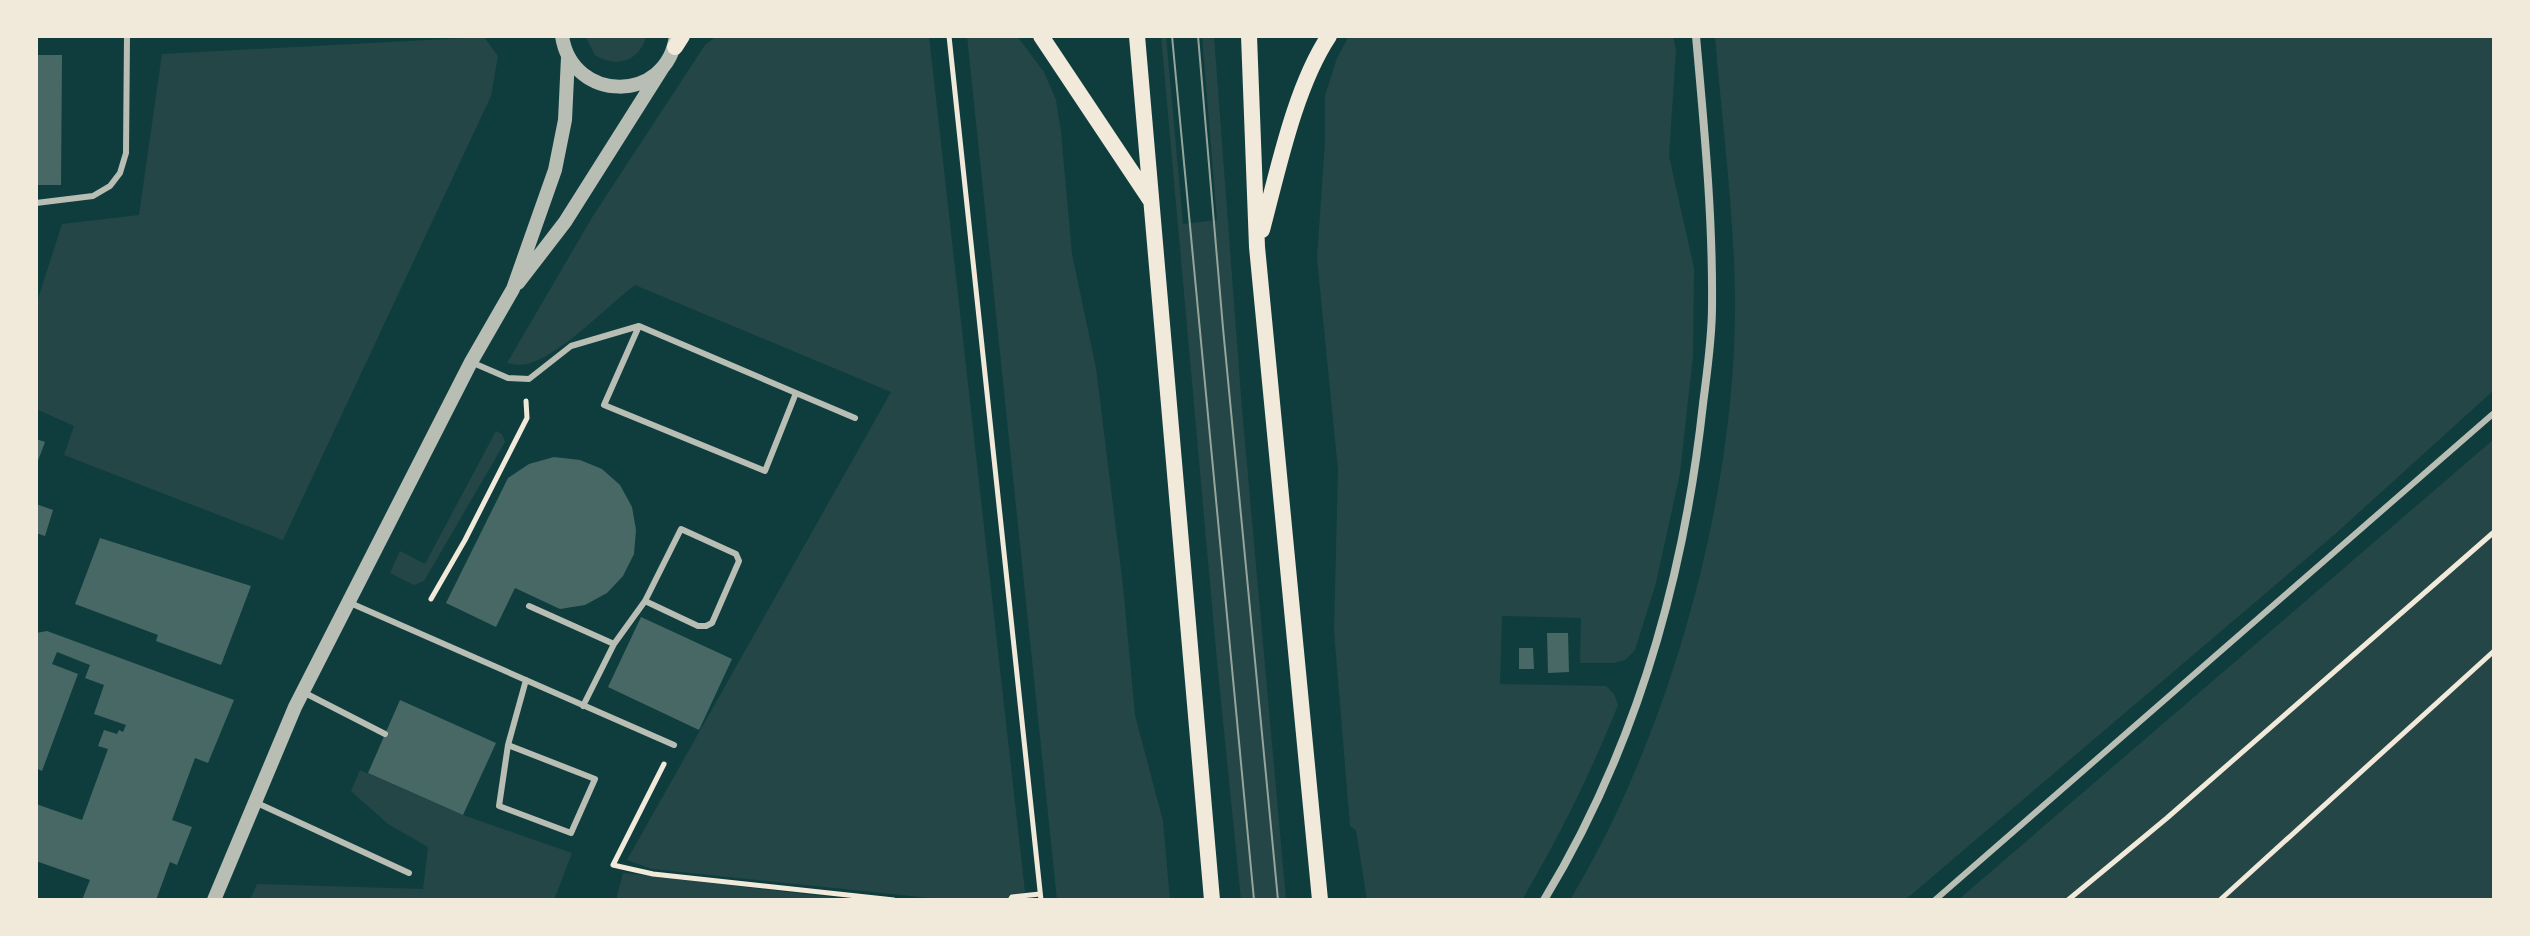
<svg xmlns="http://www.w3.org/2000/svg" width="2530" height="936" font-family="'Zilla Slab',serif">
<style>
.green{fill:#244646}
.building{fill:#486865}
.lines{fill:none;stroke-linecap:round;stroke-linejoin:round}
.path{stroke:#f1e9da;stroke-width:5}
.service{stroke:#b8beb3;stroke-width:6}
.minor{stroke:#b8beb3;stroke-width:8}
.tertiary{stroke:#b8beb3;stroke-width:14}
.secondary{stroke:#f1e9da;stroke-width:16}
.tram{stroke:#97a49c;stroke-width:2}
</style>
<rect width="100%" height="100%" fill="#0f3d3e"/>
<path class="green" d="M 585,36 L 646,36 C 640,62 615,68 595,55 Z
M 717,36 L 929,36 L 1025,892 L 1012,894 L 1004,900 L 949,900 L 652,869 L 627,860 L 891,392 L 635,285 C 606,307 566,350 533,362 C 524,366 516,365 507,363 L 593,216 L 705,45 Z
M 967,36 L 1017,36 L 1044,72 L 1056,100 L 1061,132 L 1072,254 L 1096,368 L 1123,586 L 1135,715 L 1163,821 L 1170,900 L 1057,900 Z
M 1161,36 L 1166,36 L 1183,224 L 1217,220 L 1202,36 L 1214,36 L 1242,409 L 1286,900 L 1241,900 L 1217,661 Z
M 1349,36 L 1673,36 L 1676,51 L 1669,156 L 1694,268 L 1693,356 L 1680,473 L 1656,583 L 1635,650 L 1625,660 L 1614,663 L 1580,663 L 1581,618 L 1502,616 L 1500,684 L 1606,686 L 1614,694 L 1618,705 C 1590,775 1560,835 1522,900 L 1367,900 L 1356,830 L 1350,826 L 1334,631 L 1338,470 L 1317,258 L 1325,142 L 1325,96 L 1337,58 Z
M 1715,36 L 2494,36 L 2494,390 L 2334,535 L 1905,900 L 1570,900 C 1671,732 1737,493 1735,297 C 1734,210 1722,123 1715,36 Z
M 484,37 L 498,56 L 491,96 L 283,540 L 64,455 L 74,426 L 36,409 L 36,305 L 62,224 L 139,215 L 162,54 Z
M 496,431 L 502,434 L 505,442 L 424,581 L 414,585 L 390,573 L 400,551 L 425,564 Z
M 2494,439 L 2494,900 L 1958,900 Z
M 360,770 L 463,815 L 572,853 L 554,900 L 250,900 L 257,884 L 423,889 L 428,847 L 388,824 L 351,791 Z
M 623,873 L 624,873 L 857,900 L 616,900 Z"/>
<path class="building" d="M 36,55 L 62,55 L 61,185 L 36,185 Z
M 36,439 L 45,442 L 36,466 Z
M 554,457 L 580,460 L 602,469 L 620,485 L 632,507 L 636,530 L 634,554 L 623,576 L 607,593 L 585,605 L 560,609 L 515,588 L 496,627 L 446,603 L 508,478 L 529,464 Z
M 36,504 L 53,510 L 45,536 L 36,533 Z
M 100,538 L 251,586 L 221,665 L 156,641 L 158,635 L 75,604 Z
M 641,617 L 732,659 L 699,730 L 608,687 Z
M 47,631 L 234,700 L 208,763 L 195,758 L 172,820 L 192,827 L 177,865 L 170,862 L 156,900 L 82,900 L 90,880 L 36,861 L 36,804 L 82,820 L 108,749 L 98,746 L 104,730 L 117,734 L 119,730 L 123,732 L 126,725 L 94,714 L 104,685 L 85,678 L 90,665 L 57,652 L 52,664 L 78,674 L 42,771 L 36,768 L 36,633 Z
M 1547,633 L 1568,633 L 1569,672 L 1548,673 Z
M 1519,648 L 1533,648 L 1534,669 L 1519,669 Z
M 400,700 L 496,743 L 463,815 L 368,773 Z"/>
<g class="lines">
<path class="path" d="M 949,36 L 1041,900
M 431,599 L 465,540 L 527,418 L 526,401
M 664,764 L 613,865 L 653,874 L 894,900
M 1010,900 L 1012,897 L 1040,894
M 2068,900 L 2167,818 L 2494,532
M 2220,900 L 2494,651"/>
<path class="service" d="M 36,203 L 93,196 L 110,186 L 120,173 L 126,153 L 127,36
M 471,362 L 508,378 L 529,379 L 571,346 L 639,326 L 796,393 L 765,471 L 604,405 L 639,326
M 796,393 L 855,418
M 348,602 L 674,745
M 529,606 L 614,644
M 303,692 L 385,734
M 583,706 L 614,644 L 645,601 L 681,529 L 736,554 L 739,561 L 712,623 L 706,626 L 698,626 L 645,601
M 508,745 L 595,779 L 571,833 L 499,806 L 508,745 L 526,680
M 257,803 L 409,873
M 1935,900 L 2494,413"/>
<path class="minor" d="M 1544,900 C 1635,750 1684,578 1703,404 C 1707,372 1712,339 1712,307 C 1713,217 1704,126 1696,36"/>
<path class="tertiary" d="M 562,36 C 572,103 667,104 676,36
M 518,283 L 565,222 L 663,67
M 214,900 L 295,707 L 471,362 L 513,289 L 555,170 L 565,120 L 568,57"/>
<path class="secondary" d="M 1041,36 L 1151,201
M 1137,36 L 1212,900
M 1249,36 L 1257,247 L 1320,900
M 675,47 L 682,36
M 1262,230 C 1278,170 1295,87 1329,36"/>
<path class="tram" d="M 1172,36 L 1254,900
M 1198,36 L 1223,328 L 1278,900"/>
</g>
<rect width="2530" height="936" fill="none" stroke="#f1e9da" stroke-width="76"/>
</svg>
